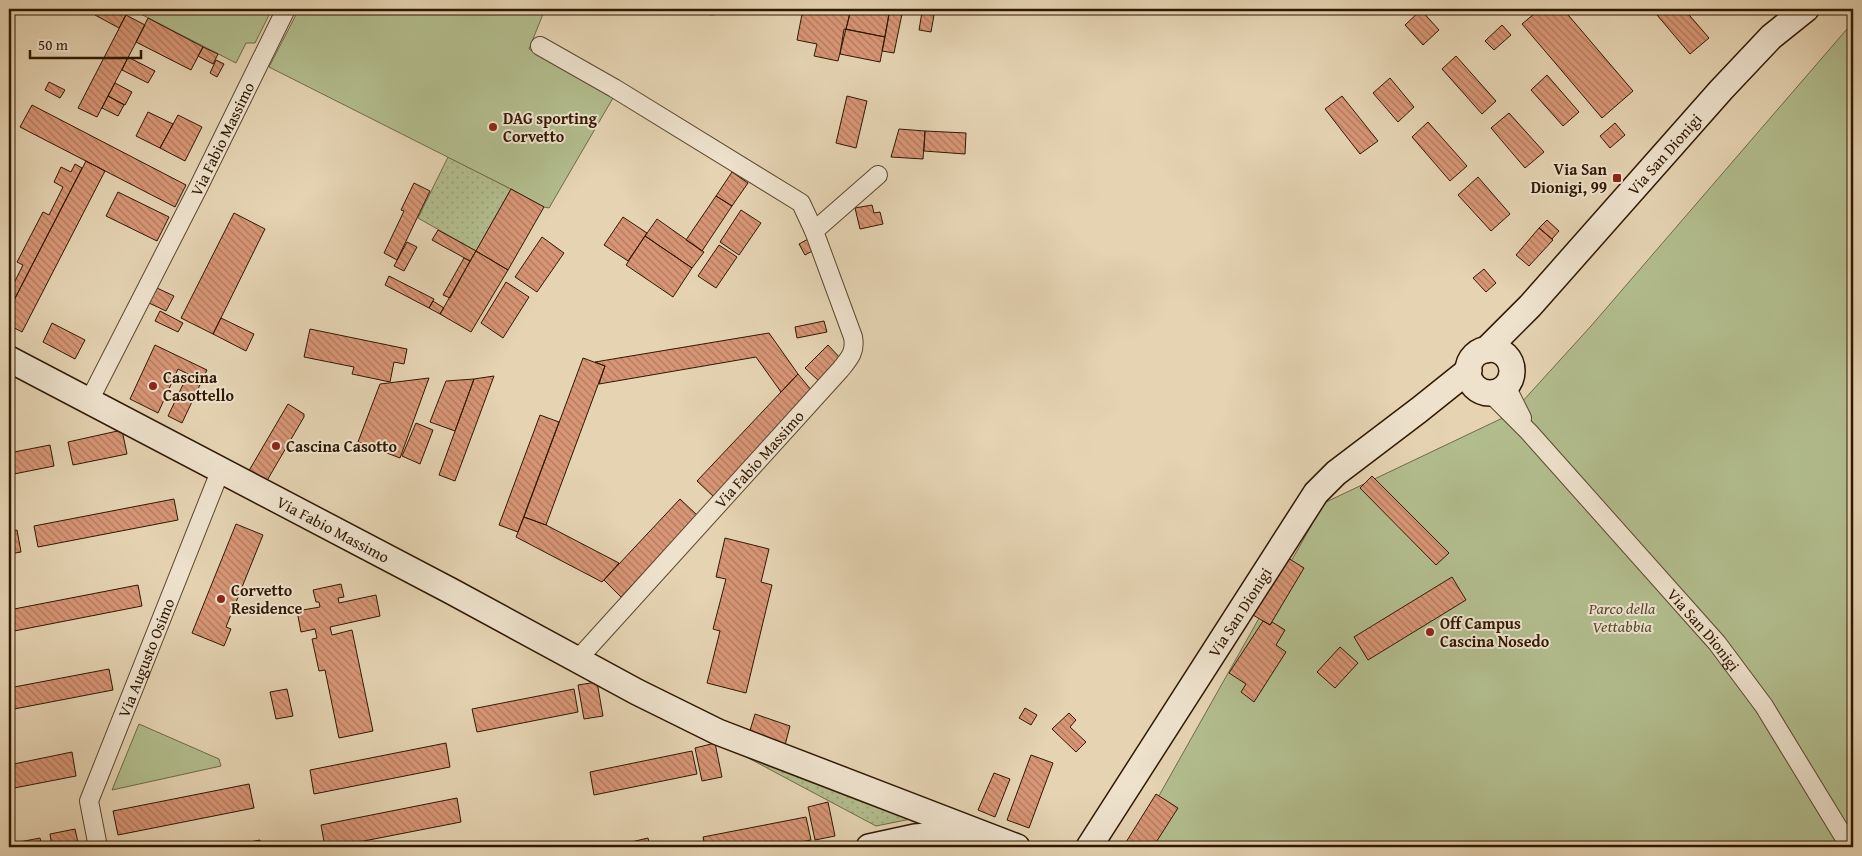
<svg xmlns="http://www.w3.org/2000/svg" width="1862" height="856" font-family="'Gentium Book Plus',serif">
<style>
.grass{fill:url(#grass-dots);stroke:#716a48}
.park{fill:#b2bd8e;stroke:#716a48}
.building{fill:url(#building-back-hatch);stroke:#301801}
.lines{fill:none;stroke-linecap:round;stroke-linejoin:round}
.street-casing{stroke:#5d472d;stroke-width:20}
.secondary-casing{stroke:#301801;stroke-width:28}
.street{stroke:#eee2cd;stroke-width:18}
.secondary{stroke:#eee2cd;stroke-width:25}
.poi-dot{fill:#8f2418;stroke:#eee2cd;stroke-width:2}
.labels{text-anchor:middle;stroke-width:4;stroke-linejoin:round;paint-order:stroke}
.poi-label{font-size:16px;font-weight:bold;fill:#301801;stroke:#eee2cd;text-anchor:start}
.street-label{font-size:16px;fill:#301801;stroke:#eee2cd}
.park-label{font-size:16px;font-style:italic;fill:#574a2b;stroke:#eee2cd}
</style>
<defs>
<pattern id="grass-dots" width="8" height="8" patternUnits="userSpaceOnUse" patternTransform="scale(1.25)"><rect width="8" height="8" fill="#b2bd8e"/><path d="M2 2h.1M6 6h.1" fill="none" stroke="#99a279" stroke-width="1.8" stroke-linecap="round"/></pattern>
<pattern id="building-back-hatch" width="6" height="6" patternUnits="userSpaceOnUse" patternTransform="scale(1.25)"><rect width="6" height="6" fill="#d89676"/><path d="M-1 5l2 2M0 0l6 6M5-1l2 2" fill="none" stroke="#b0795e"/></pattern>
</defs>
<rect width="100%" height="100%" fill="#e5d3b2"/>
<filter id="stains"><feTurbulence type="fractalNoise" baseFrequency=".004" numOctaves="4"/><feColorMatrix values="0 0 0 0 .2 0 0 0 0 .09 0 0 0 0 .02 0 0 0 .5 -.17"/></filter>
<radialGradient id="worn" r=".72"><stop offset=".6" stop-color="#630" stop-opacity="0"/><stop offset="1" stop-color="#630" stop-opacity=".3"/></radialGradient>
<path class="grass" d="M 448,157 L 511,189 L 476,251 L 418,218 Z
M 737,752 L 911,819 L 876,826 Z"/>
<path class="park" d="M 131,9 L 272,9 L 255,43 L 246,43 L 236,63 Z
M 299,9 L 545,9 L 529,49 L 613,98 L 549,208 L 544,207 L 511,189 L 269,67 Z
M 666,9 L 741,9 L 740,11 L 712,15 Z
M 1853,22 L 1853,847 L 1130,847 L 1324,503 L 1511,414 L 1591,326 Z
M 139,724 L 219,759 L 221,766 L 112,790 Z"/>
<path class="building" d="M 98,9 L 129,9 L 119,28 L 95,15 Z
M 803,9 L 851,9 L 838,61 L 814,56 L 817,44 L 797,40 Z
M 851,9 L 890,9 L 885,37 L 846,29 Z
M 890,9 L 903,9 L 894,53 L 882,51 Z
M 1540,9 L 1563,9 L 1633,91 L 1602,118 L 1522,24 Z
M 1652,9 L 1665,9 L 1657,15 Z
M 1665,9 L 1684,9 L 1709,38 L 1690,54 L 1657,15 Z
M 1421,10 L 1439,30 L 1423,45 L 1405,25 Z
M 922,12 L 934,15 L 931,32 L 919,30 Z
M 126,15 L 145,25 L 97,117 L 78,108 Z
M 148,18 L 203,47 L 191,70 L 136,42 Z
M 1502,25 L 1511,35 L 1494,50 L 1485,41 Z
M 844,29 L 885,37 L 880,62 L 840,54 Z
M 203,47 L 218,54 L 213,64 L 198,56 Z
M 1456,56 L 1496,101 L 1482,114 L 1442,69 Z
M 128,57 L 155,71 L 148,83 L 122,70 Z
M 216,60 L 224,64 L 217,77 L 210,73 Z
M 1547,75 L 1579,112 L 1563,126 L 1531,90 Z
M 1390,78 L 1414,107 L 1398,122 L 1373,93 Z
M 49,82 L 65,90 L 60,98 L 45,90 Z
M 115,83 L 132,92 L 125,105 L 108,96 Z
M 108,96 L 124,105 L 118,116 L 102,108 Z
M 847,96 L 867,101 L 856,148 L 836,143 Z
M 1342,96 L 1378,141 L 1360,154 L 1325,109 Z
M 32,105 L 186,185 L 175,207 L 20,127 Z
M 148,112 L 173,124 L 160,148 L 136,136 Z
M 1509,113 L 1544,152 L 1525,168 L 1491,128 Z
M 178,115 L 202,127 L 185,161 L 160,148 Z
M 1428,122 L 1467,166 L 1450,181 L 1412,137 Z
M 1615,123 L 1625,135 L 1610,148 L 1600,136 Z
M 899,129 L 925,131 L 923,159 L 891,157 Z
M 925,131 L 966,133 L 965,154 L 924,151 Z
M 86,161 L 105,171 L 22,332 L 9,325 L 9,310 Z
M 75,164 L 82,168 L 12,304 L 9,303 L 9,293 L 23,265 L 17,262 L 43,212 L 49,215 L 63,187 L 54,182 L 61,167 L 71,172 Z
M 732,172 L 748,183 L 732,206 L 716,196 Z
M 1478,177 L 1510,214 L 1491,231 L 1458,195 Z
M 414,183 L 430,191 L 397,260 L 384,253 L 404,211 L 401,210 Z
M 511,189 L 544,207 L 508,270 L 476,251 Z
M 118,192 L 169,217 L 157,241 L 106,216 Z
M 716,196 L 732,206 L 702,251 L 686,240 Z
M 872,205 L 874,213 L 880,212 L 883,224 L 860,229 L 855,208 Z
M 741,210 L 761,223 L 739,255 L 720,242 Z
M 234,213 L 265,229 L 213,334 L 181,318 Z
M 623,217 L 647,233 L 628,261 L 604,245 Z
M 657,219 L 704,252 L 692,268 L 645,236 Z
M 1547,220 L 1559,231 L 1552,239 L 1539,228 Z
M 1539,228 L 1553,240 L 1529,266 L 1516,255 Z
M 438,230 L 476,251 L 470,261 L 432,240 Z
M 645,236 L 692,268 L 673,297 L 626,265 Z
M 542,237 L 564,253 L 537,292 L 515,277 Z
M 810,238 L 816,249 L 805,255 L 799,244 Z
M 407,242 L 417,247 L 404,271 L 394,266 Z
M 719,245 L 737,257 L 716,288 L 698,276 Z
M 476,251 L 508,270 L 471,332 L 440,314 Z
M 464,258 L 470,261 L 450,298 L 443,295 Z
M 1484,269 L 1496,283 L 1486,292 L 1473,278 Z
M 389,276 L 434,299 L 429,308 L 385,285 Z
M 506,282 L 529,297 L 503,338 L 481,323 Z
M 157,288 L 174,296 L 166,311 L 149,303 Z
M 433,301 L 444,308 L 440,314 L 429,308 Z
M 160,311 L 183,323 L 178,332 L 155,321 Z
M 221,318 L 254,334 L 246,351 L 213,334 Z
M 824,321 L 827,332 L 797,338 L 795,327 Z
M 52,323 L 85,340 L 75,359 L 43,342 Z
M 310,329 L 407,349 L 404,364 L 394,362 L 390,382 L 352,374 L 354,367 L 304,357 Z
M 769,333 L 798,374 L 781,392 L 756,357 L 599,384 L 605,366 L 595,362 Z
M 155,345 L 207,370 L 182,423 L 168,416 L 188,374 L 178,369 L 158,413 L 130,399 Z
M 828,345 L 842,360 L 820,382 L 805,368 Z
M 583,358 L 605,366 L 546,525 L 524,517 Z
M 798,374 L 812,391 L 714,497 L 697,481 Z
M 494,376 L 455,481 L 439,475 L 474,379 Z
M 429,378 L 400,458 L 358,442 L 380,384 Z
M 474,379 L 455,431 L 430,422 L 446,381 Z
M 288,404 L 304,414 L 304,417 L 265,484 L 247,474 Z
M 540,415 L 559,422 L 518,532 L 499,525 Z
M 416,423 L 433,430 L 420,464 L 402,456 Z
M 122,430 L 127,454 L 73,465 L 68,442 Z
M 50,445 L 54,466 L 9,475 L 9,453 Z
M 1372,476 L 1449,553 L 1436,565 L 1360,488 Z
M 174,499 L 178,520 L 38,547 L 34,526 Z
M 680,499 L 697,515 L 621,597 L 604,580 Z
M 524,517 L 546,525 L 619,563 L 602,582 L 516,537 Z
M 236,524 L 263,535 L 226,627 L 231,629 L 224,646 L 192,633 Z
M 17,530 L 21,552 L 9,554 L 9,532 Z
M 725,538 L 769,549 L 761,582 L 772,585 L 746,693 L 707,683 L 720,631 L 713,629 L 726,579 L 716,577 Z
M 1288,558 L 1304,568 L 1270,625 L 1253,615 Z
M 1452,577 L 1466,600 L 1368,660 L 1354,637 Z
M 341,584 L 344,597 L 338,598 L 339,603 L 376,595 L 380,616 L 330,627 L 332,635 L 352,630 L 373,731 L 339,738 L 325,670 L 319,671 L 312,639 L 317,638 L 315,629 L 301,632 L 297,611 L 320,607 L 319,602 L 316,602 L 313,590 Z
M 138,585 L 142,606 L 9,632 L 9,610 Z
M 1263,621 L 1270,625 L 1272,622 L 1285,630 L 1276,645 L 1286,652 L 1254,702 L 1241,692 L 1246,684 L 1229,673 Z
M 1340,647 L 1358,663 L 1335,688 L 1317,672 Z
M 109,669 L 113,690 L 9,710 L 9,688 Z
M 597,682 L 603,716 L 584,719 L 578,685 Z
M 287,689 L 293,716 L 276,719 L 270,692 Z
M 574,689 L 578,712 L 477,732 L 472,709 Z
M 1025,708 L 1037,715 L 1031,725 L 1019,718 Z
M 1069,713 L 1076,720 L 1070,727 L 1086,742 L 1076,752 L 1052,729 Z
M 755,714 L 790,726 L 784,749 L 748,737 Z
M 446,743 L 450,767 L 314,794 L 310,770 Z
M 715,743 L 722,777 L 702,781 L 695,748 Z
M 692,751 L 697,774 L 594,795 L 590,772 Z
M 72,752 L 76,776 L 9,789 L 9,765 Z
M 1031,755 L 1053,763 L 1029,828 L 1007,820 Z
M 994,773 L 1010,779 L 995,817 L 978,810 Z
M 249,784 L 254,808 L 118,835 L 113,811 Z
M 1156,794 L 1178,808 L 1153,847 L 1123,847 Z
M 457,798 L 461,822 L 333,847 L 325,847 L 321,825 Z
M 828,802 L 835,836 L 815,840 L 808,807 Z
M 806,817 L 811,840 L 773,847 L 705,847 L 703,837 Z
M 75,829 L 79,847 L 52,847 L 50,834 Z
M 40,838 L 42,847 L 9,847 L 9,844 Z
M 648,838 L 650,847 L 628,847 L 627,843 Z
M 260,840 L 262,847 L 225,847 Z"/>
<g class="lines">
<defs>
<g id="street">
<path d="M 540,46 L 614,88 L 801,203 L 814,231 L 853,337 C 856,352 849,359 840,370 L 578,659"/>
<path d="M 814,231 L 878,175"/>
<path d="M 1506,386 L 1522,418"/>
<path id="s1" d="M 1490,393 L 1529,432 L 1717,643 L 1764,706 L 1850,847"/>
<path id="s2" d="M 89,401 L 198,188 L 286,9"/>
<path id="s3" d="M 98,847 L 89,801 L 221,469"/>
</g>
<g id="secondary">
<circle cx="1490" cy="371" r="22"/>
<path id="s4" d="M 1486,350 L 1530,306 L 1721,90 L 1771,37 L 1806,9"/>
<path id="s5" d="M 9,359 L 451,591 L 637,692 L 718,732 L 1017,847"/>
<path d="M 869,847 L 915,837 L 972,832"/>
<path id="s6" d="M 1089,847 L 1316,493 L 1336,473 L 1419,410 L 1469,370"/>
</g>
</defs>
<use href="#street" class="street-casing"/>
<use href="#secondary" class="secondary-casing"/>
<use href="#street" class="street"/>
<use href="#secondary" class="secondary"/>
</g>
<g class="poi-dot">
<circle cx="493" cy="127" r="5"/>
<rect x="1612" y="173" width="10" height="10" rx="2.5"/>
<circle cx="153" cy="386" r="5"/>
<circle cx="276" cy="446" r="5"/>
<circle cx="221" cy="599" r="5"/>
<circle cx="1430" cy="632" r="5"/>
</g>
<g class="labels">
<g class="poi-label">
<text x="503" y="124">DAG sporting<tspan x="503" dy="18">Corvetto</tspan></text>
<text x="1607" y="175" text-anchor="end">Via San<tspan x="1607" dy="18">Dionigi, 99</tspan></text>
<text x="163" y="383">Cascina<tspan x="163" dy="18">Casottello</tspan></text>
<text x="286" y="452">Cascina Casotto</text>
<text x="231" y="596">Corvetto<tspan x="231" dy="18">Residence</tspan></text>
<text x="1440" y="629">Off Campus<tspan x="1440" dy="18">Cascina Nosedo</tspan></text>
</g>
<g class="street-label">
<text dy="6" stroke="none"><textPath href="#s2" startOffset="294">Via Fabio Massimo</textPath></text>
<text dy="6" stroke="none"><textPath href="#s4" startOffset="265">Via San Dionigi</textPath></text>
<text transform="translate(759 459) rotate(-48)" y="6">Via Fabio Massimo</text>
<text dy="6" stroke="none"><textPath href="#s5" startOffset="366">Via Fabio Massimo</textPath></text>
<text dy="6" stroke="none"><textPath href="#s6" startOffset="279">Via San Dionigi</textPath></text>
<text dy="6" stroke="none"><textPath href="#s1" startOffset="319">Via San Dionigi</textPath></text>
<text dy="6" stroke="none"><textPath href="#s3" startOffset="201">Via Augusto Osimo</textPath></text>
</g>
<g class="park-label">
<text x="1622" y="614">Parco della<tspan x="1622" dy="18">Vettabbia</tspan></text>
</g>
</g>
<rect width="1862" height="856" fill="none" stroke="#e5d3b2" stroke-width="30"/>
<rect x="10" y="10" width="1842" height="836" fill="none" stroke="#301801" stroke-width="2.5"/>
<rect x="15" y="15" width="1832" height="826" fill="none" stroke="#301801"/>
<path d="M30 50v8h111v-8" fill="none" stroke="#301801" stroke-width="2.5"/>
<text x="38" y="50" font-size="15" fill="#301801" stroke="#eee2cd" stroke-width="4" paint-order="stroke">50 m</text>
<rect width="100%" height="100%" filter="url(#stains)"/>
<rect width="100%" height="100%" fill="url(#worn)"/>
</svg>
